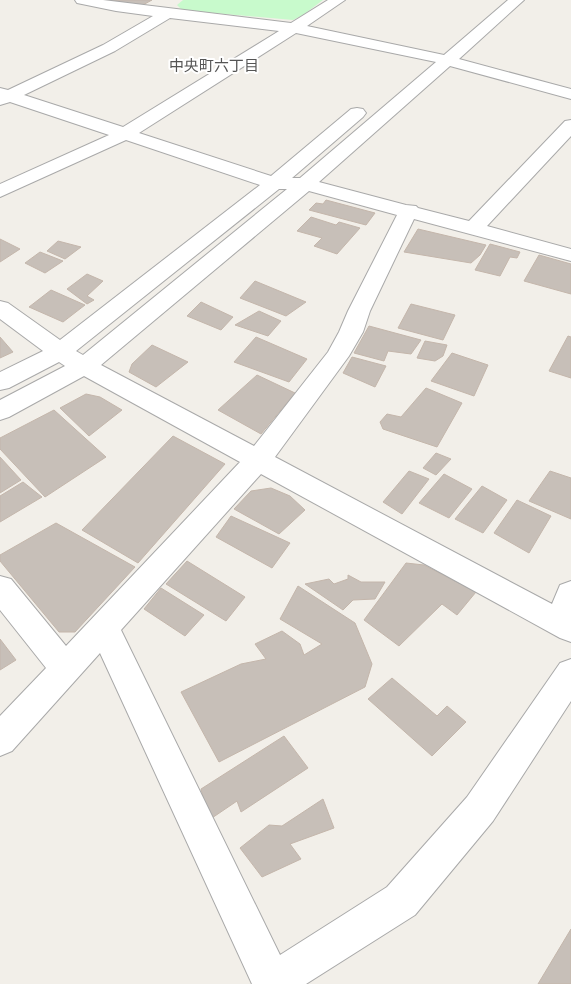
<svg xmlns="http://www.w3.org/2000/svg" width="571" height="984" font-family="'Noto Sans','Noto Sans JP',sans-serif">
<style>
.park{fill:#c8facc}
.building{fill:#c7bfb8;stroke:#c4b6ab}
.lines{fill:none;stroke-linecap:round;stroke-linejoin:round}
.minor-casing{stroke:#a9a9a9;stroke-width:2}
.minor{fill:#fff;fill-rule:evenodd}
.labels{text-anchor:middle;stroke-width:4;stroke-linejoin:round;paint-order:stroke}
.far-neighbourhood-label{font-size:15px;fill:#555;stroke:#fff}
</style>
<rect width="100%" height="100%" fill="#f2efe9"/>
<path class="park" d="M 183,0 L 323,0 L 303,15 L 293,20 L 190,11 L 181,9 L 177,5 Z"/>
<path class="building" d="M 97,0 L 152,0 L 141,6 Z
M 326,200 L 375,213 L 366,225 L 309,210 L 316,203 L 323,204 Z
M 311,217 L 336,225 L 339,222 L 360,228 L 337,254 L 314,246 L 322,238 L 297,231 Z
M 418,229 L 486,245 L 480,255 L 471,263 L 404,252 Z
M 0,239 L 20,249 L 0,262 Z
M 58,241 L 81,247 L 65,259 L 47,251 Z
M 490,244 L 520,252 L 517,258 L 510,257 L 500,276 L 475,270 Z
M 40,252 L 63,261 L 45,273 L 25,263 Z
M 539,255 L 571,264 L 571,294 L 524,281 Z
M 87,274 L 103,281 L 87,296 L 94,300 L 87,304 L 67,289 Z
M 255,281 L 306,302 L 286,316 L 240,298 Z
M 51,290 L 85,305 L 63,322 L 29,307 Z
M 201,302 L 233,317 L 221,330 L 187,316 Z
M 411,304 L 455,315 L 443,340 L 398,328 Z
M 259,311 L 281,321 L 268,336 L 235,325 Z
M 369,326 L 421,340 L 411,354 L 388,351 L 384,361 L 354,353 Z
M 568,336 L 571,337 L 571,378 L 549,371 Z
M 0,337 L 13,352 L 0,358 Z
M 256,337 L 307,359 L 289,382 L 234,362 Z
M 425,341 L 447,345 L 443,356 L 435,361 L 417,358 Z
M 152,345 L 188,362 L 156,387 L 129,372 L 132,364 Z
M 452,353 L 488,365 L 474,396 L 431,381 Z
M 352,357 L 386,366 L 375,387 L 343,373 Z
M 257,375 L 295,393 L 261,434 L 218,410 Z
M 426,388 L 462,403 L 437,447 L 383,429 L 380,422 L 387,414 L 401,417 Z
M 86,394 L 100,397 L 122,410 L 89,436 L 60,408 Z
M 54,410 L 106,457 L 45,497 L 0,449 L 0,438 Z
M 173,436 L 225,464 L 138,563 L 82,530 Z
M 436,453 L 451,459 L 436,475 L 423,468 Z
M 0,457 L 21,480 L 0,493 Z
M 409,471 L 429,479 L 402,514 L 383,502 Z
M 550,471 L 571,478 L 571,519 L 529,501 Z
M 444,474 L 472,489 L 449,518 L 419,503 Z
M 23,482 L 42,497 L 0,522 L 0,496 Z
M 482,486 L 507,500 L 483,533 L 455,519 Z
M 271,488 L 290,496 L 305,510 L 279,534 L 234,509 L 251,491 Z
M 517,500 L 551,516 L 529,553 L 494,533 Z
M 231,516 L 290,543 L 272,568 L 216,537 Z
M 56,523 L 135,567 L 75,632 L 59,632 L 0,561 L 0,555 Z
M 187,561 L 245,597 L 226,621 L 166,584 Z
M 406,563 L 424,565 L 476,592 L 457,615 L 442,604 L 399,646 L 364,620 Z
M 348,575 L 361,582 L 385,582 L 375,599 L 353,600 L 343,610 L 305,584 L 329,579 L 334,584 L 348,579 Z
M 298,586 L 355,623 L 372,664 L 365,687 L 219,762 L 181,692 L 241,664 L 266,659 L 255,644 L 282,631 L 300,644 L 304,655 L 322,644 L 280,619 Z
M 161,588 L 204,615 L 185,636 L 144,609 Z
M 0,639 L 16,660 L 0,670 Z
M 392,678 L 437,716 L 447,706 L 466,722 L 432,756 L 368,699 Z
M 284,736 L 308,768 L 241,812 L 237,801 L 209,820 L 201,789 Z
M 323,799 L 334,828 L 290,844 L 301,859 L 262,877 L 240,848 L 269,825 L 282,826 Z
M 571,929 L 571,984 L 538,984 Z"/>
<g class="lines">
<defs>
<path id="minor" d="M 75,0 L 103,0 L 291,23 L 328,0 L 345,0 L 307,26 L 444,55 L 508,0 L 524,0 L 459,59 L 571,89 L 571,99 L 450,66 L 319,182 L 406,205 L 416,206 L 418,208 L 469,221 L 565,121 L 571,120 L 571,136 L 487,226 L 571,249 L 571,261 L 414,219 L 370,311 L 363,332 L 349,356 L 275,457 L 552,604 L 560,585 L 571,581 L 571,642 L 560,638 L 261,474 L 121,630 L 280,955 L 387,887 L 467,797 L 560,663 L 571,659 L 571,701 L 493,821 L 415,915 L 306,984 L 252,984 L 100,653 L 12,751 L 0,756 L 0,716 L 46,668 L 0,610 L 0,576 L 11,579 L 66,646 L 240,462 L 84,376 L 9,417 L 0,420 L 0,400 L 65,366 L 59,362 L 9,388 L 0,390 L 0,372 L 43,351 L 0,319 L 0,301 L 8,303 L 60,340 L 260,185 L 126,140 L 0,197 L 0,184 L 109,135 L 10,102 L 0,105 L 0,88 L 8,90 L 103,45 L 153,16 L 116,11 L 77,3 ZM 170,18 L 279,31 L 123,127 L 24,95 L 115,51 ZM 296,33 L 436,62 L 300,178 L 292,178 L 363,117 L 366,113 L 363,109 L 357,108 L 351,109 L 271,176 L 139,133 ZM 279,189 L 287,189 L 83,355 L 76,351 ZM 309,191 L 397,215 L 348,311 L 339,332 L 328,352 L 254,446 L 101,365 Z"/>
</defs>
<use href="#minor" class="minor-casing"/>
<use href="#minor" class="minor"/>
</g>
<g class="labels">
<g class="far-neighbourhood-label">
<text x="214" y="71">中央町六丁目</text>
</g>
</g>
</svg>
